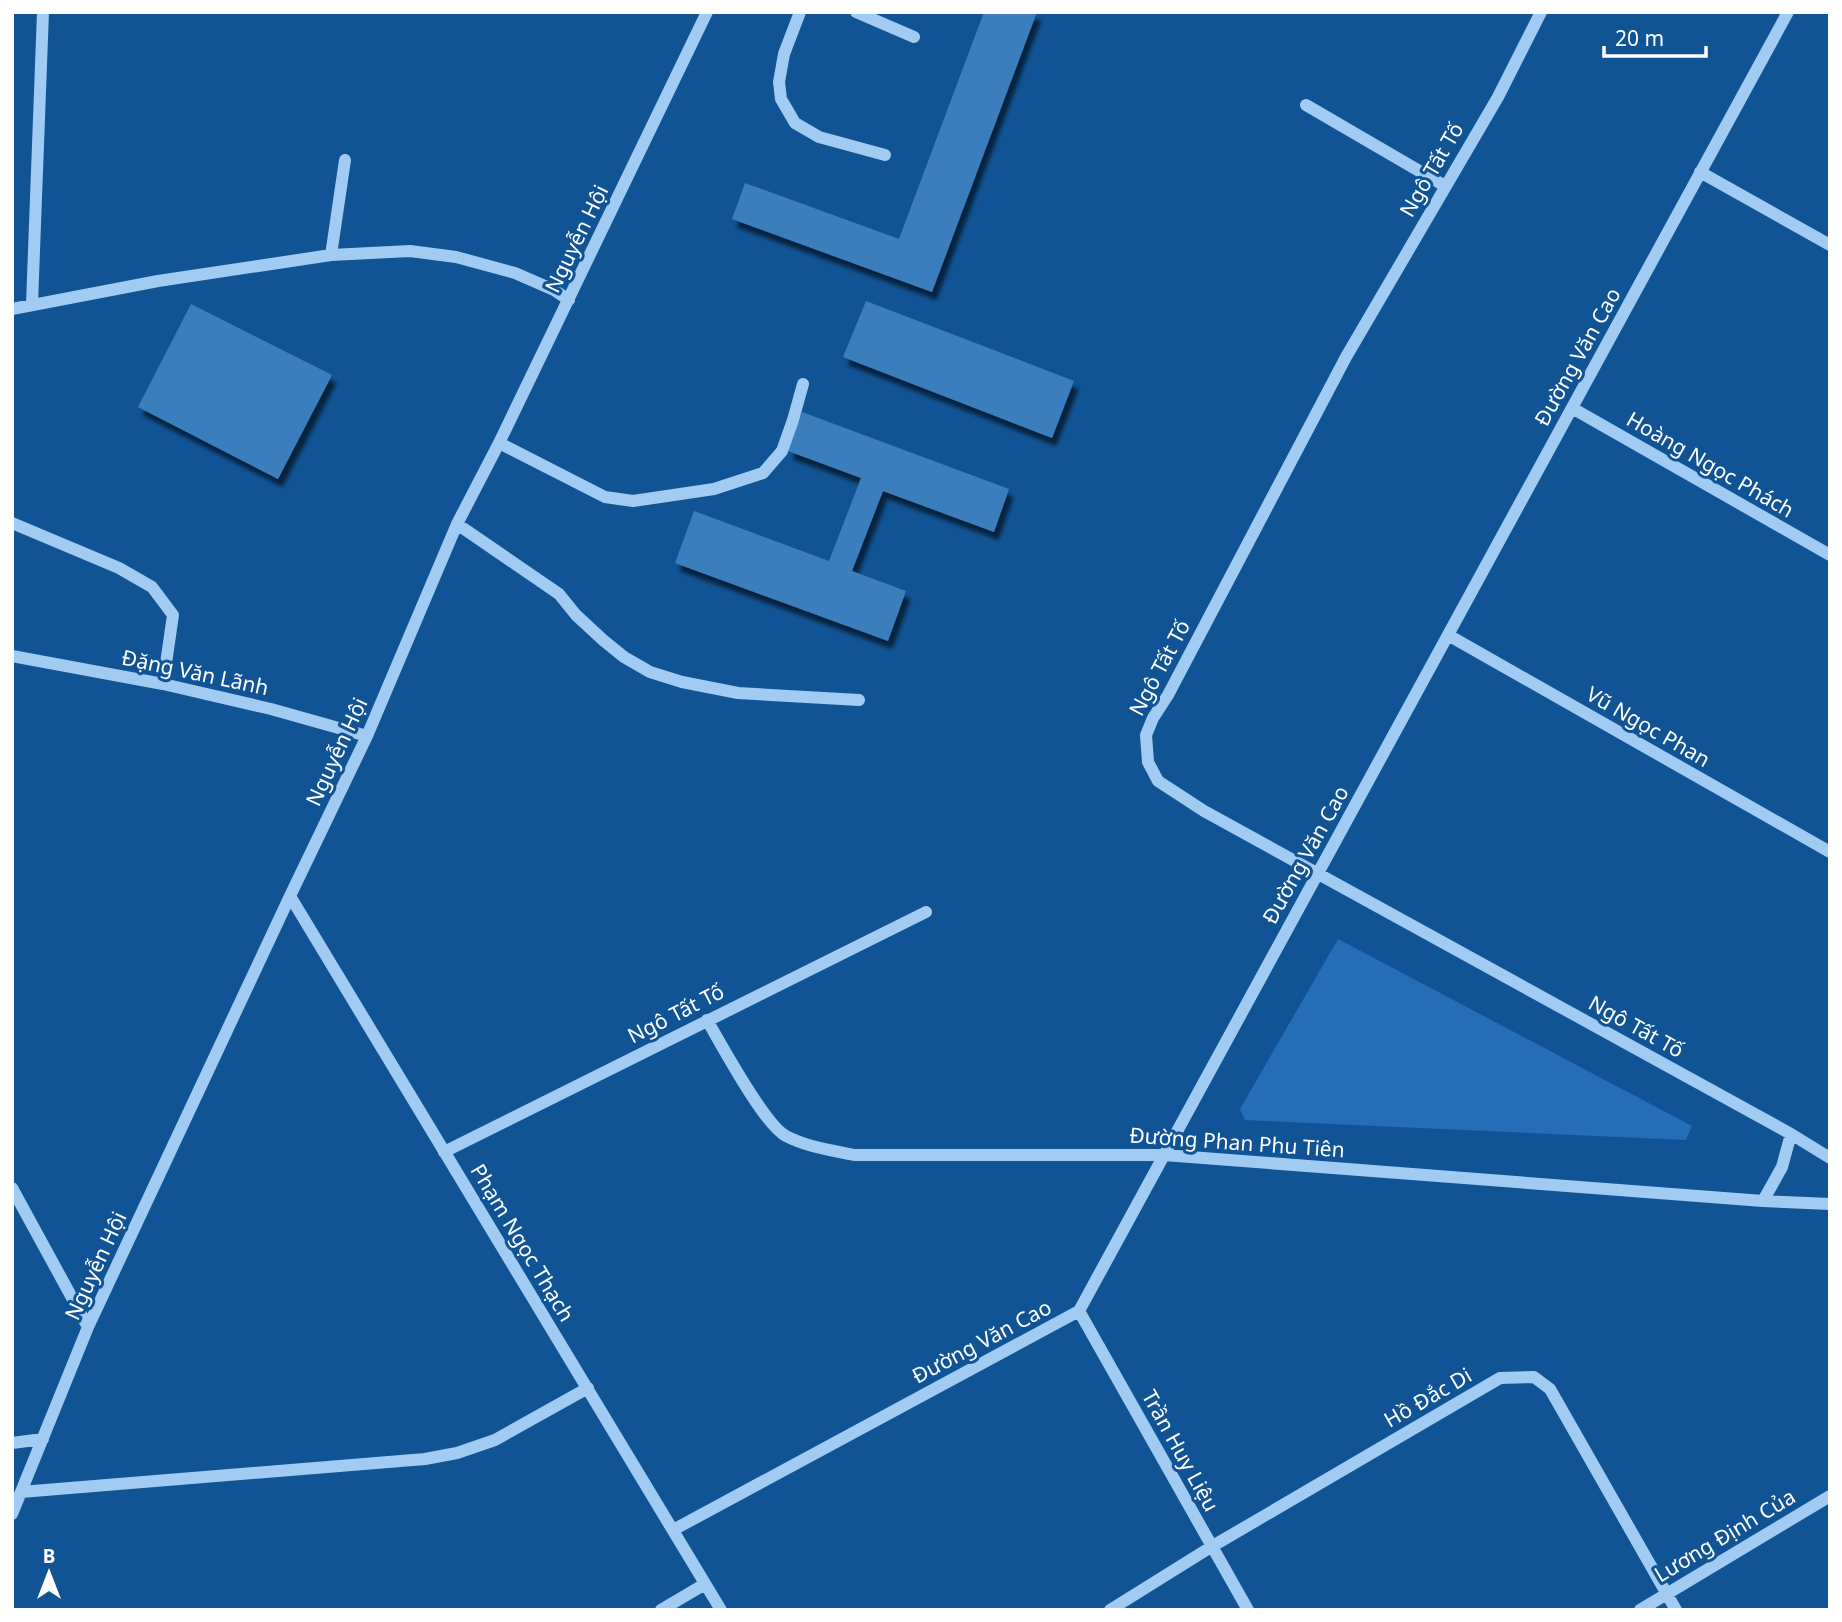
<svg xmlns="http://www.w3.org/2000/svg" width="1842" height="1622" font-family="'Noto Sans',sans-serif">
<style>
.green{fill:#246eb5}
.building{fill:#3a7ebe;filter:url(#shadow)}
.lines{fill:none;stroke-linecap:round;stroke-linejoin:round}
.minor{stroke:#a1cbf3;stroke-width:12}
.labels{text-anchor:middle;stroke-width:6;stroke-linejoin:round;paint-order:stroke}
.street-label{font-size:21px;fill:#fff;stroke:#115496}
</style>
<defs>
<filter id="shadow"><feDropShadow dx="4.5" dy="8" stdDeviation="2" flood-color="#0009"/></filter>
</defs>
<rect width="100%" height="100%" fill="#115496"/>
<path class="green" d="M 1338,939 L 1692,1126 L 1686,1140 L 1245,1120 L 1240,1109 Z"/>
<path class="building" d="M 984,12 L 1037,12 L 932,292 L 732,219 L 745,183 L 899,239 Z
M 866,301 L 1074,381 L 1052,438 L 843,357 Z
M 191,304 L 332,375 L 278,479 L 138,407 Z
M 802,412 L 1009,489 L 994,532 L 883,491 L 852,571 L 906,591 L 888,641 L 675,563 L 694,511 L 829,561 L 861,478 L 788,451 Z"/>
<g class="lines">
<path class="minor" d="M 800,12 L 784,54 L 779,82 L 781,99 L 795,123 L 819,137 L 885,155
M 856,12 L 914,37
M 1541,12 L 1498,97 L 1346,357 L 1168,695 L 1153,718 L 1146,735 L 1148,762 L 1158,781 L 1204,811 L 1791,1134 L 1830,1158
M 1306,105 L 1445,186
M 1700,172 L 1830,245
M 331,255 L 345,160
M 32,304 L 43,12
M 12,309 L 158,281 L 331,255 L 410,251 L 456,257 L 515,273 L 554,290 L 569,300
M 1572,408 L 1830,555
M 499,443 L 605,497 L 633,501 L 714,489 L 763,473 L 782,451 L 793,420 L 803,384
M 12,523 L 119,568 L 152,587 L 173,615 L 163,684
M 457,524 L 559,594 L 576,615 L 603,640 L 624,657 L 650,672 L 682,682 L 738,693 L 859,700
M 1448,635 L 1830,852
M 12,656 L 163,684 L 271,709 L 367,736
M 290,896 L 721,1610
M 707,1020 C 721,1044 765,1126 786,1136 C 807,1147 831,1150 854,1155 L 1164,1155 L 1763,1201 L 1830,1204
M 444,1152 L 926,912
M 12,1188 L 88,1327
M 1763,1201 L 1782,1167 L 1791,1134
M 1079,1311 L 1248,1610
M 12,1443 L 43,1439
M 21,1492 L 425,1459 L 457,1453 L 495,1440 L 588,1388
M 12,1514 L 88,1327 L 290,896 L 367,736 L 457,524 L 499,443 L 707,12
M 673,1530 L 1079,1311 L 1788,12
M 661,1610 L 705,1584
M 1110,1610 L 1211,1547 L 1500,1378 L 1534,1377 L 1550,1389 L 1676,1610
M 1640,1610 L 1830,1496"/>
</g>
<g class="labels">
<g class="street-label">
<text transform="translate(1432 170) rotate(-60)" y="7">Ngô Tất Tố</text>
<text transform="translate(577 239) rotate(-64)" y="7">Nguyễn Hội</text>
<text transform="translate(1578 357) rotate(-61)" y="7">Đường Văn Cao</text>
<text transform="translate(1710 465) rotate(30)" y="7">Hoàng Ngọc Phách</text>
<text transform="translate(1160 668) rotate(-62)" y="7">Ngô Tất Tố</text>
<text transform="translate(195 673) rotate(12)" y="7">Đặng Văn Lãnh</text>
<text transform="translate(1648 727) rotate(30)" y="7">Vũ Ngọc Phan</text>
<text transform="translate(337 752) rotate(-65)" y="7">Nguyễn Hội</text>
<text transform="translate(1306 855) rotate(-61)" y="7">Đường Văn Cao</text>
<text transform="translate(676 1014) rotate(-27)" y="7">Ngô Tất Tố</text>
<text transform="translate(1636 1027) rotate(29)" y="7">Ngô Tất Tố</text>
<text transform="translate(1237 1143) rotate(4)" y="7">Đường Phan Phu Tiên</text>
<text transform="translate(522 1243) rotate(59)" y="7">Phạm Ngọc Thạch</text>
<text transform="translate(96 1266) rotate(-65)" y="7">Nguyễn Hội</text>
<text transform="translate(982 1342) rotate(-28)" y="7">Đường Văn Cao</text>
<text transform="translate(1428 1398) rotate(-30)" y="7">Hồ Đắc Di</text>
<text transform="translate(1180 1451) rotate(61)" y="7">Trần Huy Liệu</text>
<text transform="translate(1725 1536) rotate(-31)" y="7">Lương Định Của</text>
</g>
</g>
<rect width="1842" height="1622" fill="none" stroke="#ffffff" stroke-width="28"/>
<g transform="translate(49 1573)" stroke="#115496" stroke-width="5" paint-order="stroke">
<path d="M0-5L12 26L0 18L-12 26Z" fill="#ffffff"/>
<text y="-10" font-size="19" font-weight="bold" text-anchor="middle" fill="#ffffff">B</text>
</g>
<path d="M1604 46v10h102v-10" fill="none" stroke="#ffffff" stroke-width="3.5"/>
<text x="1615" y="46" font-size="21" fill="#ffffff" stroke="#115496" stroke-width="5" paint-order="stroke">20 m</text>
</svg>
